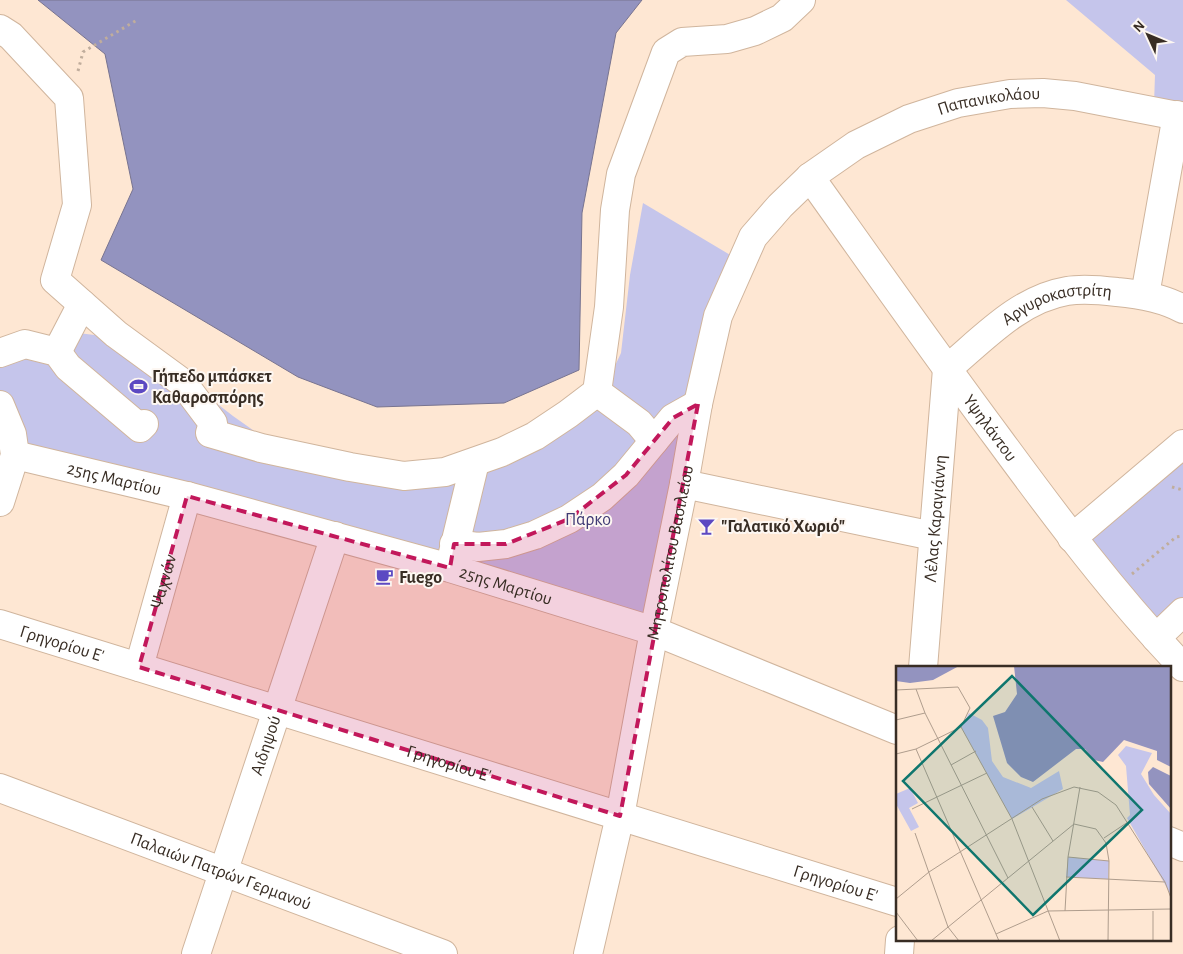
<svg xmlns="http://www.w3.org/2000/svg" width="1183" height="954" font-family="'Alegreya Sans',sans-serif">
<style>
.green{fill:#c5c5eb}
.water{fill:#9393bf;stroke:#787490}
.lines{fill:none;stroke-linecap:round;stroke-linejoin:round}
.street-casing{stroke:#d0b59d;stroke-width:30}
.path{stroke:#c0ad9c;stroke-width:3;stroke-dasharray:2.5 4;stroke-linecap:butt}
.street{stroke:#fff;stroke-width:28}
.marked{fill:#c2185b;fill-opacity:0.2;stroke:#c2185b;stroke-width:4;stroke-dasharray:10 6;stroke-linejoin:round}
.labels{text-anchor:middle;stroke-width:4;stroke-linejoin:round;paint-order:stroke}
.street-label{font-size:18px;fill:#382d24;stroke:#fdf7f2}
.poi-label{font-size:18px;font-weight:bold;fill:#382d24;stroke:#fdf7f2;text-anchor:start}
.park-label{font-size:18px;fill:#403b75;stroke:#fdf7f2}
.inset-road{fill:none;stroke:#af9d8d;stroke-width:1}
.view{fill:#0f766e;fill-opacity:0.15;stroke:#0f766e;stroke-width:2.5}
.inset-edge{fill:none;stroke:#382d24;stroke-width:2.5}
</style>
<rect width="100%" height="100%" fill="#fee7d3"/>
<path class="green" d="M 1066,0 L 1183,0 L 1183,110 L 1154,104 L 1155,75 Z
M 643,203 L 742,262 L 654,631 L 15,455 L 0,405 L 0,353 L 70,332 L 135,340 L 233,416 L 301,464 L 423,488 L 596,406 L 621,353 L 630,275 Z
M 1183,444 L 1183,612 L 1156,638 L 1072,538 Z"/>
<path class="water" d="M 38,0 L 642,0 L 616,33 L 582,213 L 579,370 L 504,403 L 377,407 L 298,377 L 101,260 L 133,189 L 105,54 Z"/>
<g class="lines">
<defs>
<g id="street">
<path d="M 0,29 L 11,36 L 69,98 L 77,205 L 55,280 L 116,334 L 183,383 L 213,423 L 210,433 L 261,448 L 350,467 L 404,476 L 445,472 L 502,452 L 535,436 L 568,414 L 597,392 L 609,307 L 615,210 L 621,174 L 666,52 L 682,42 L 727,39 L 755,31 L 782,18 L 801,0"/>
<path id="s1" d="M 810,177 C 872,264 934,352 998,438 C 1056,517 1115,596 1183,667"/>
<path d="M 1145,295 L 1177,115"/>
<path d="M 57,352 L 82,304"/>
<path d="M 0,353 L 25,344 L 57,352 L 68,367 L 140,428 L 144,424"/>
<path d="M 597,392 L 639,423 L 654,441"/>
<path d="M 0,405 L 12,434 L 15,455 L 0,502"/>
<path id="s2" d="M 15,455 L 187,496 L 450,568 L 654,631 L 897,730"/>
<path d="M 684,484 L 933,536"/>
<path d="M 1072,538 L 1183,444"/>
<path d="M 454,544 L 478,547 L 506,544 L 535,535 L 569,519 L 602,497 L 626,475 L 673,418 L 698,404"/>
<path d="M 451,561 L 475,462"/>
<path id="s3" d="M 0,624 L 897,902"/>
<path d="M 1156,638 L 1183,612"/>
<path id="s4" d="M 139,667 L 187,496"/>
<path id="s5" d="M 923,668 L 947,369 C 983,339 1019,299 1067,291 C 1083,288 1101,290 1117,292 C 1140,294 1163,298 1183,309"/>
<path id="s6" d="M 0,788 L 443,954"/>
<path d="M 1169,841 L 1183,847"/>
<path id="s7" d="M 196,954 L 335,536"/>
<path id="s8" d="M 588,954 L 620,816 L 654,631 L 684,484 L 698,404 L 718,316 L 753,237 L 780,206 L 810,177 L 856,145 L 909,119 L 958,103 L 1010,94 L 1043,93 L 1075,96 L 1183,117"/>
<path d="M 899,954 L 900,940"/>
</g>
</defs>
<use href="#street" class="street-casing"/>
<path class="path" d="M 78,71 L 83,52 L 137,20
M 1172,487 L 1183,490
M 1132,574 L 1176,537 L 1183,536"/>
<use href="#street" class="street"/>
</g>
<path class="marked" d="M 698,404 L 620,816 L 139,667 L 187,496 L 450,568 L 454,544 L 506,544 L 569,519 L 626,475 L 673,418 Z"/>
<defs>
<symbol id="stadium-bare" viewBox="-9 -9 18 18"><path d="M0-5a6.5 5 0 1 0 0 10a6.5 5 0 1 0 0-10ZM-3.5-1.8h7v3.6h-7Z" fill="#5c49c2" stroke="#fdf7f2" stroke-width="2.5" paint-order="stroke"/></symbol>
<symbol id="bar-bare" viewBox="-9 -9 18 18"><path d="M-6-5H6L.8 .8V4.5H3.5V6h-7V4.5H-.8V.8Z" fill="#5c49c2" stroke="#fdf7f2" stroke-width="2.5" paint-order="stroke"/></symbol>
<symbol id="cafe-bare" viewBox="-9 -9 18 18"><path d="M-5.5-4.5H6V0H3Q3 3.5 0 3.5H-2.5Q-5.5 3.5-5.5 0ZM3-3.2v2h1.7v-2ZM-6 4.5H4V6H-6Z" fill="#5c49c2" stroke="#fdf7f2" stroke-width="2.5" paint-order="stroke"/></symbol>
</defs>
<g fill-rule="evenodd">
<use href="#stadium-bare" x="126" y="374" width="25" height="25"/>
<use href="#bar-bare" x="694" y="514" width="25" height="25"/>
<use href="#cafe-bare" x="372" y="564" width="25" height="25"/>
</g>
<g class="labels">
<g class="street-label">
<text dy="6" stroke="none"><textPath href="#s8" startOffset="1018">Παπανικολάου</textPath></text>
<text dy="6" stroke="none"><textPath href="#s5" startOffset="432">Αργυροκαστρίτη</textPath></text>
<text dy="6" stroke="none"><textPath href="#s1" startOffset="309">Υψηλάντου</textPath></text>
<text dy="6" stroke="none"><textPath href="#s2" startOffset="102">25ης Μαρτίου</textPath></text>
<text dy="6" stroke="none"><textPath href="#s5" startOffset="150">Λέλας Καραγιάννη</textPath></text>
<text dy="6" stroke="none"><textPath href="#s8" startOffset="410">Μητροπολίτου Βασιλείου</textPath></text>
<text dy="6" stroke="none"><textPath href="#s4" startOffset="89">Ψαχνών</textPath></text>
<text dy="6" stroke="none"><textPath href="#s2" startOffset="508">25ης Μαρτίου</textPath></text>
<text dy="6" stroke="none"><textPath href="#s3" startOffset="65">Γρηγορίου Ε'</textPath></text>
<text dy="6" stroke="none"><textPath href="#s7" startOffset="220">Αιδηψού</textPath></text>
<text dy="6" stroke="none"><textPath href="#s3" startOffset="470">Γρηγορίου Ε'</textPath></text>
<text dy="6" stroke="none"><textPath href="#s6" startOffset="236">Παλαιών Πατρών Γερμανού</textPath></text>
<text dy="6" stroke="none"><textPath href="#s3" startOffset="875">Γρηγορίου Ε'</textPath></text>
</g>
<g class="poi-label">
<text x="152" y="382">Γήπεδο μπάσκετ<tspan x="152" dy="21">Καθαροσπόρης</tspan></text>
<text x="721" y="532">"Γαλατικό Χωριό"</text>
<text x="399" y="583">Fuego</text>
</g>
<g class="park-label">
<text x="588" y="525">Πάρκο</text>
</g>
</g>
<g transform="translate(896 666)">
<rect width="275" height="275" fill="#fee7d3"/>
<path d="M 73,47 L 86,54 L 92,62 L 96,95 L 107,111 L 135,122 L 163,105 L 167,123 L 116,153 L 65,61 ZM 230,80 L 256,87 L 245,108 L 258,129 L 275,148 L 275,229 L 231,152 L 234,149 L 230,100 L 222,89 ZM 14,122 L 22,137 L 13,142 L 23,161 L 15,165 L 0,138 L 0,128 ZM 172,191 L 213,195 L 212,213 L 170,211 Z" fill="#c5c5eb"/>
<path d="M 0,0 L 63,0 L 37,14 L 14,17 L 0,15 ZM 118,0 L 275,0 L 275,101 L 261,94 L 261,85 L 228,74 L 207,96 L 198,94 L 189,83 L 180,83 L 137,116 L 125,111 L 111,97 L 97,50 L 109,46 L 121,28 ZM 257,101 L 275,110 L 275,143 L 253,118 L 252,106 Z" fill="#9393bf"/>
<path class="inset-road" d="M 20,23 L 29,47 L 112,212M 0,24 L 62,21 L 74,42 L 65,61M 0,54 L 29,47M 65,61 L 116,153 L 164,275M 20,83 L 103,275M 0,88 L 20,83 L 65,61M 55,99 L 80,85M 136,141 L 157,175M 16,143 L 91,107M 19,167 L 52,261 L 63,275M 208,172 L 232,156M 172,191 L 213,195M 170,211 L 269,216M 0,233 L 33,206 L 146,133 L 178,121 L 202,126 L 220,139 L 269,216 L 275,232M 169,245 L 172,191 L 184,121M 0,246 L 22,275M 100,268 L 152,245 L 275,243M 35,275 L 178,158 L 200,163 L 210,177 L 213,195 L 212,275M 257,275 L 257,245"/>
<path class="view" d="M 116,10 L 246,144 L 137,249 L 7,115 Z"/>
<rect width="275" height="275" class="inset-edge"/>
</g>
<g transform="translate(1148 35) rotate(314)" stroke="#fdf7f2" stroke-width="4" paint-order="stroke">
<path d="M0-4L9 19L0 12L-9 19Z" fill="#382d24"/>
<text y="-8" font-size="14" font-weight="bold" text-anchor="middle" fill="#382d24">N</text>
</g>
</svg>
